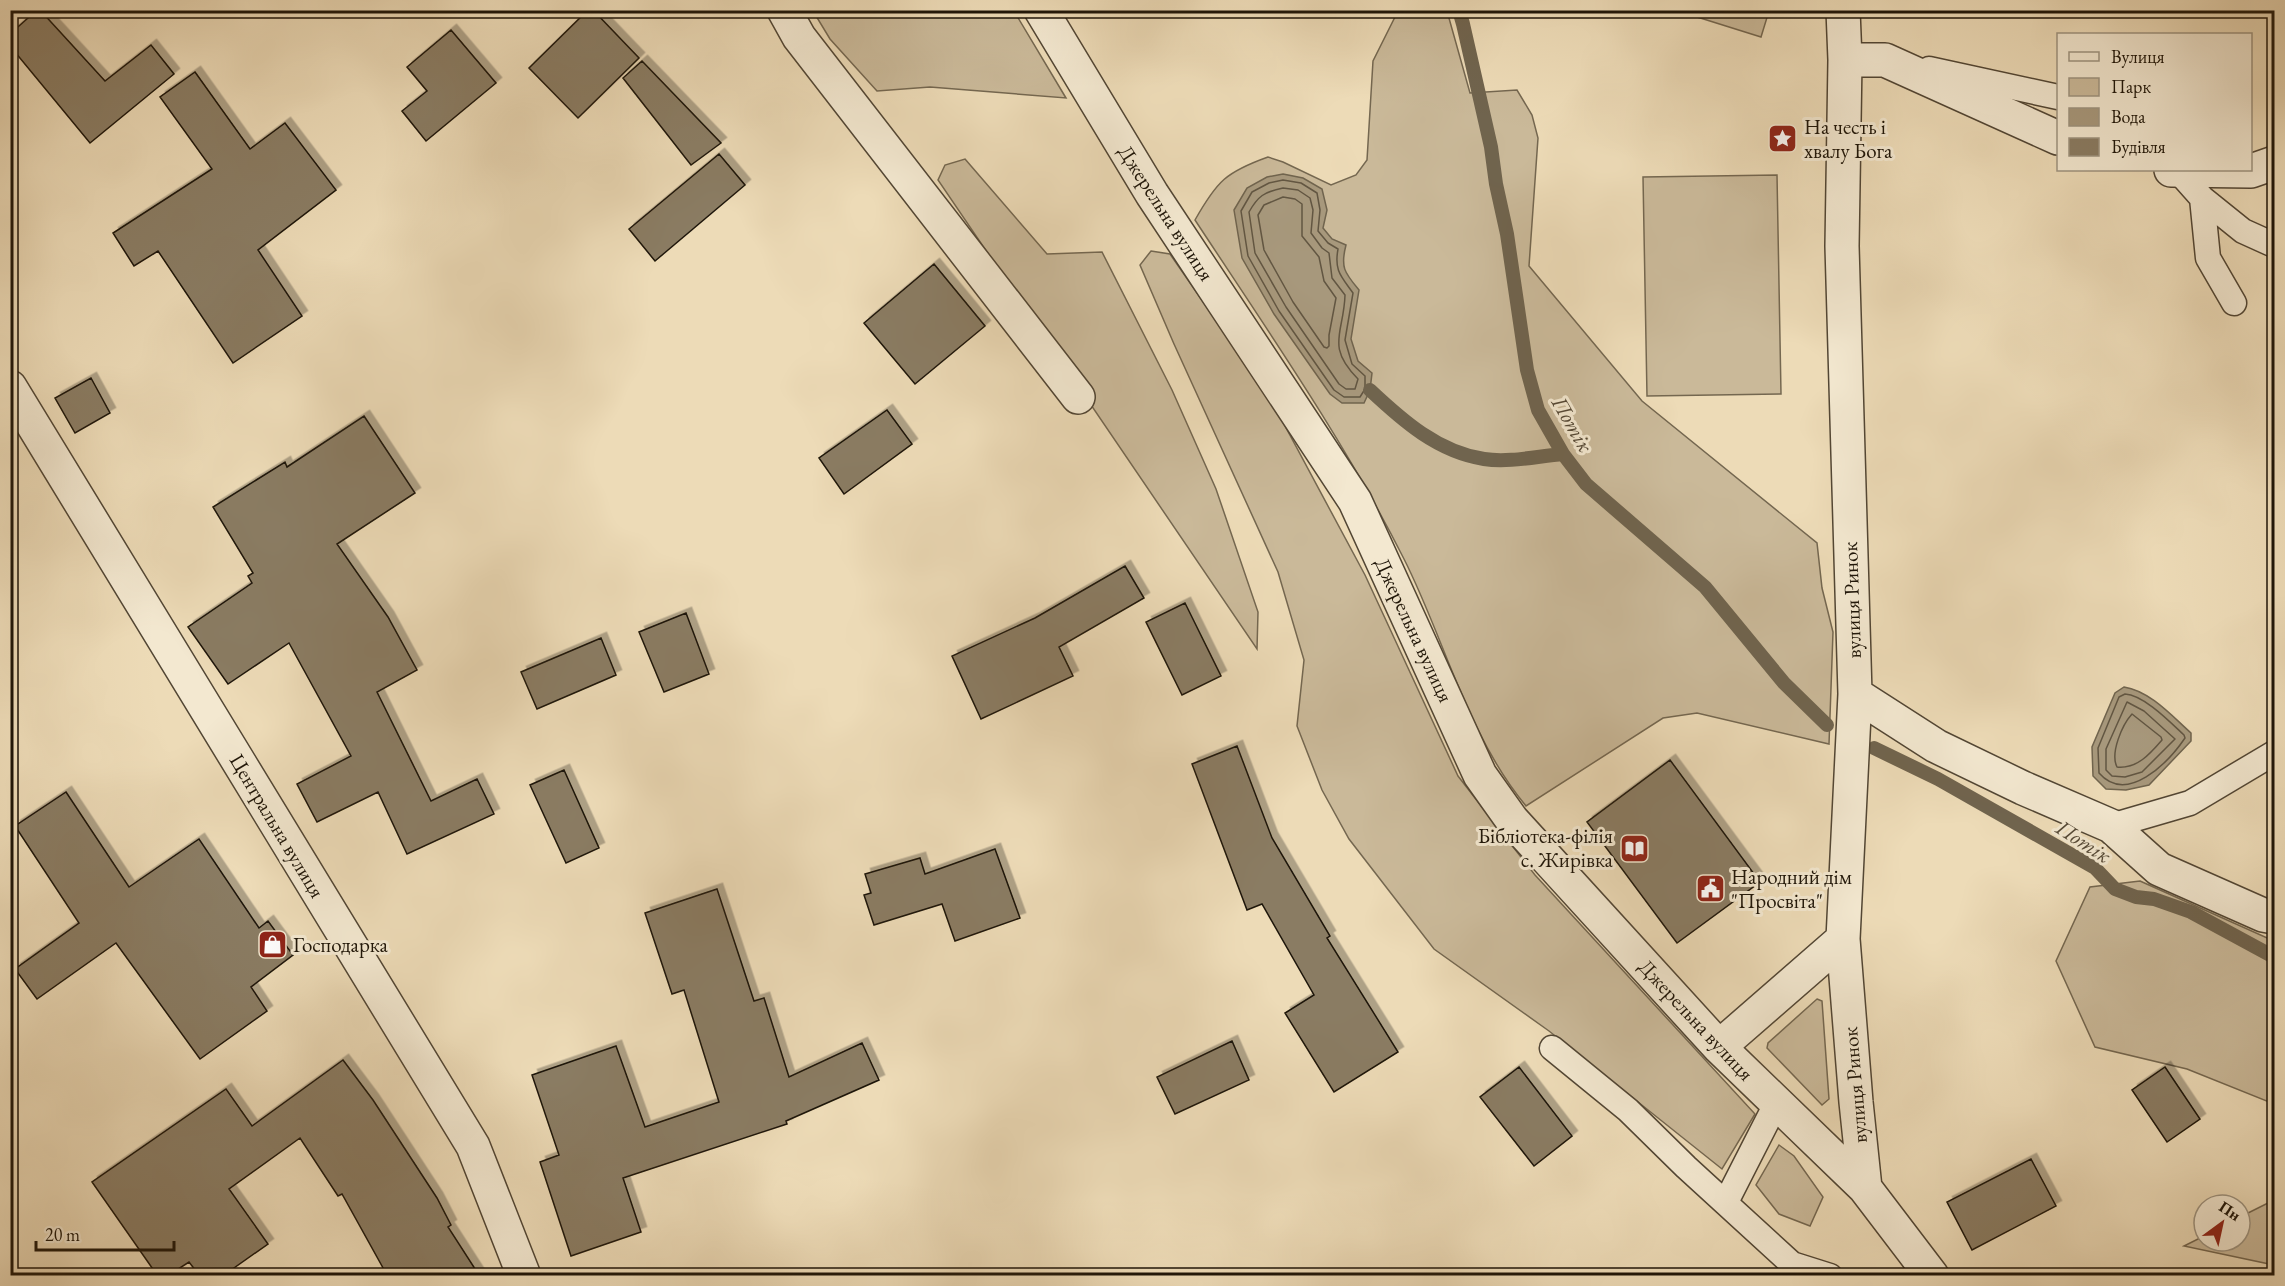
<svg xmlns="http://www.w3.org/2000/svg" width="2285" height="1286" font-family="'EB Garamond',serif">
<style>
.green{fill:#cab999;stroke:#746750;stroke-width:1.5}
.water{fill:#a7987c;stroke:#70644e;stroke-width:1.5}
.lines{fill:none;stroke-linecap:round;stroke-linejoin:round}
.shore{stroke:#625642;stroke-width:1.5}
.stream{stroke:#70644e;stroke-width:14}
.building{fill:#8a7c63;stroke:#1e1508;stroke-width:1.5;filter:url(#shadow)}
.service-casing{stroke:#524634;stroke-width:27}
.minor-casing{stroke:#524634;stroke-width:36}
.tertiary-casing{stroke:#524634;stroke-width:36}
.service{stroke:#f3e8d0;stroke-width:24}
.minor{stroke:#f3e8d0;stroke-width:33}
.tertiary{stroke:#f3e8d0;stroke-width:33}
.labels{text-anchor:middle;stroke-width:6;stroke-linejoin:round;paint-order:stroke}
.poi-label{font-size:21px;fill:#1e1508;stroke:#f3e8d0;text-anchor:start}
.street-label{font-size:21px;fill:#1e1508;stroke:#f3e8d0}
.water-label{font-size:22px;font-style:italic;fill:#554936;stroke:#f3e8d0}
</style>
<defs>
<filter id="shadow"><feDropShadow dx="5.5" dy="-5.5" stdDeviation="0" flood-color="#0004"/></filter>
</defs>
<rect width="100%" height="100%" fill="#eddbb7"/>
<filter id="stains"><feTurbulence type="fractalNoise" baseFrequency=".00333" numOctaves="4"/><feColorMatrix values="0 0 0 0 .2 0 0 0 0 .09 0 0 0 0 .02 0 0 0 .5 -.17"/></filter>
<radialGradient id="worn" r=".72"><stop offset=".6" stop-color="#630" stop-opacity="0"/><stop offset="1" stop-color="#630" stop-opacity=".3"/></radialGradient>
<path class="green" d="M 813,11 L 1014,11 L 1066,98 L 930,87 L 877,91 L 830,39 Z
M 1398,11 L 1447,11 L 1470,93 L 1517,90 L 1532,115 L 1538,138 L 1529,266 L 1642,401 L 1817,543 L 1822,588 L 1833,632 L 1829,744 L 1697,713 L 1663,718 L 1526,806 C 1467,735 1445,640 1404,559 C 1344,440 1268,331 1195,220 C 1217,181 1226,172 1268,157 L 1283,162 L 1331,185 L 1356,175 L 1367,160 L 1373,61 Z
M 1678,11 L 1769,10 L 1769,11 L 1761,37 Z
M 965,159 L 1047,254 L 1102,252 L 1172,390 L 1216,489 L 1258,612 L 1257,649 L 938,180 L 945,165 Z
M 1777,175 L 1781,394 L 1647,396 L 1643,177 Z
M 1151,251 L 1170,254 L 1270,398 L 1365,575 L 1458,776 L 1535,875 L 1755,1114 L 1722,1169 L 1549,1031 L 1434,949 L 1349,839 L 1322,790 L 1297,726 L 1304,660 L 1278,572 L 1174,344 L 1140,265 Z
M 2140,881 L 2274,941 L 2274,1104 L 2187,1069 L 2095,1047 L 2056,961 L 2090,887 Z
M 1817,999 L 1822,1001 L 1829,1099 L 1822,1105 L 1767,1048 L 1768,1043 Z
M 1779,1145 L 1794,1156 L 1823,1197 L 1810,1226 L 1779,1214 L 1756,1185 Z
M 2274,1200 L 2274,1265 L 2184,1246 L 2204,1236 L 2204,1241 L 2240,1241 L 2240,1217 Z"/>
<path class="water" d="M 1283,174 L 1303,178 L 1322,189 L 1327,210 L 1323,228 L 1332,239 L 1346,245 C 1340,268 1345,273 1359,290 L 1351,339 L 1358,361 L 1372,373 L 1370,390 L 1364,403 L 1342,403 L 1330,394 L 1274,314 L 1242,258 L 1234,210 L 1247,188 L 1267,177 Z
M 2124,687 C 2150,691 2172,716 2191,733 L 2191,741 L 2149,785 L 2126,790 L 2106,789 L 2093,776 L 2092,747 L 2115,693 Z"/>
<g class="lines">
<path class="shore" d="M 1283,180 L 1301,183 L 1317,193 L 1320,210 L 1318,231 L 1328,243 L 1338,249 C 1334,271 1341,276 1353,293 L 1345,340 L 1352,364 L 1365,376 L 1365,389 L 1360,397 L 1344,397 L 1334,390 L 1279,311 L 1248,256 L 1241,211 L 1252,192 L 1269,183 Z
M 1283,188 L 1298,190 L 1310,198 L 1313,210 L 1311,233 L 1322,248 L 1329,253 L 1332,278 L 1345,295 C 1344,333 1325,346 1358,379 L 1355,389 L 1346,389 L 1339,384 L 1286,307 L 1255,253 L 1249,212 C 1258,196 1264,192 1283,188 Z
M 1283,197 L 1295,199 L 1302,204 L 1302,236 L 1319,257 L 1324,281 L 1336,298 L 1329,335 L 1329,346 L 1327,348 L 1324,347 L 1293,302 L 1264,250 L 1258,215 L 1264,205 Z
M 2125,694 C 2144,695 2170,722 2184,735 L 2185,738 C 2168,763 2127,805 2099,773 L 2098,748 L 2119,697 Z
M 2127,702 L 2144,711 L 2175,739 L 2142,772 L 2125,777 L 2112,776 L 2106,770 L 2106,749 Z
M 2132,714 L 2161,737 L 2162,740 C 2150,754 2137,769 2117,767 C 2110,753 2122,725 2132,714 Z"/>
<path class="stream" d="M 1459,10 L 1463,24 L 1491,147 L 1496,184 L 1507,234 L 1527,370 L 1538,410 L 1563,454 L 1586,484 L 1705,587 L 1784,683 L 1827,725
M 1370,390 C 1403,421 1438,452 1484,459 C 1509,463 1538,456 1563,454
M 1874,748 L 1938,779 L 2095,868 L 2115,889 L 2136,897 L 2154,899 L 2191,912 L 2274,957"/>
</g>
<path class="building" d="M 37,10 L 40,10 L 105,81 L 151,45 L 174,74 L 90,143 L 10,46 L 10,34 Z
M 588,10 L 593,10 L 639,58 L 578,118 L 529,68 Z
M 451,30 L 496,83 L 426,141 L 402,111 L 427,91 L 407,67 Z
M 642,61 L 721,143 L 691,165 L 623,78 Z
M 195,72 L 250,149 L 285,123 L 336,190 L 258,250 L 302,316 L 233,363 L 158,251 L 134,266 L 113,233 L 212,169 L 160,97 Z
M 719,154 L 745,185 L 655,261 L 629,229 Z
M 934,264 L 985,326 L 915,384 L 864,323 Z
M 91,378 L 110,413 L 75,433 L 55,398 Z
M 887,410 L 912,444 L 844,494 L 819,458 Z
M 364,416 L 415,493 L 337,544 L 388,617 L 417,670 L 377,692 L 431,801 L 477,779 L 494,814 L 407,854 L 378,792 L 317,822 L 297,784 L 351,756 L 289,643 L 228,684 L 188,627 L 252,583 L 248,576 L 253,573 L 213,507 L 285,462 L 287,467 Z
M 1125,566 L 1144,598 L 1059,647 L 1073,676 L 981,719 L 952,656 L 1035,618 Z
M 1185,603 L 1221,676 L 1182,695 L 1146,622 Z
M 686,613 L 709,674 L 664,692 L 639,632 Z
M 601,638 L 616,675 L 537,709 L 521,672 Z
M 1237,746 L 1272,838 L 1330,936 L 1327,938 L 1398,1052 L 1334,1092 L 1285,1013 L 1314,995 L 1262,904 L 1247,910 L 1192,764 Z
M 1670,760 L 1760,882 L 1677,943 L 1587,822 Z
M 564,770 L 599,848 L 566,863 L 530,785 Z
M 66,792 L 129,887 L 199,839 L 259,928 L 268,921 L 293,955 L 251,987 L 267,1011 L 200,1059 L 116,943 L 37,999 L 15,969 L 79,923 L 15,826 Z
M 995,849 L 1020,918 L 955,941 L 942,904 L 874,925 L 864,895 L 871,893 L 865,874 L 920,858 L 925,874 Z
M 717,889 L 754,1001 L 764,998 L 789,1077 L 862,1043 L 879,1080 L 786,1121 L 787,1124 L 623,1178 L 641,1232 L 571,1256 L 540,1162 L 559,1155 L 532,1075 L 616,1046 L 645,1127 L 719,1102 L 684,990 L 672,994 L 645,913 Z
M 1232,1041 L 1249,1080 L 1175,1114 L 1157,1077 Z
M 343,1060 L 373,1100 L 437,1198 L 451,1225 L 448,1227 L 479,1275 L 387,1275 L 342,1194 L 338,1196 L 300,1138 L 229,1189 L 268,1244 L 224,1275 L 199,1275 L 189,1262 L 169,1275 L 157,1275 L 92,1182 L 226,1089 L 252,1126 Z
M 1519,1067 L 1572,1136 L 1534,1166 L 1480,1097 Z
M 2165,1067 L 2200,1119 L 2167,1142 L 2132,1090 Z
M 2031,1159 L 2056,1206 L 1972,1250 L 1947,1202 Z"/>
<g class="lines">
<defs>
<path id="service" d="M 1929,69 L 2058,97
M 2178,171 L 2202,198 L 2243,231 L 2274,245
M 2202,198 L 2208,258 L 2234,303
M 2111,826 L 2190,803 L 2274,753
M 1552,1048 L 1628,1110 L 1686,1167 L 1792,1264 L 1830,1276
M 1726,1202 L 1776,1104"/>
<path id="minor" d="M 784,10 L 799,37 L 1078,397
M 1041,10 L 1152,194 L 1355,501 L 1480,775 L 1512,820 L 1719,1047 L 1865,1188 L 1932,1276
M 1843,10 L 1845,60 L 1842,246 L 1855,694 L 1843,939 L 1856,1102 L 1865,1188
M 1845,60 L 1885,60 L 2058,138
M 2171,170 L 2251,171 L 2274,163
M 1855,694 L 1936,746 L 2023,788 L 2111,826 L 2159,869 L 2263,915 L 2274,917
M 1719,1047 L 1843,939"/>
<path id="tertiary" d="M 10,387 L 473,1146 L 524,1276"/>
</defs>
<use href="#service" class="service-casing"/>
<use href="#minor" class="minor-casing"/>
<use href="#tertiary" class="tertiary-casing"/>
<use href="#service" class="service"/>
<use href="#minor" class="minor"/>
<use href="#tertiary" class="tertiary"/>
</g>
<defs>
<symbol id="sight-square" viewBox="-11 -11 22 22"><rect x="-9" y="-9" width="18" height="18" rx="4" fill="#8f2418" stroke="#f3e8d0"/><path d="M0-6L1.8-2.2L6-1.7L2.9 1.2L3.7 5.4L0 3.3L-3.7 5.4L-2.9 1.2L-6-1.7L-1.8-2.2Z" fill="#fff"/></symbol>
<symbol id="library-square" viewBox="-11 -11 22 22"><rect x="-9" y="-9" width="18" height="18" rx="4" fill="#8f2418" stroke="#f3e8d0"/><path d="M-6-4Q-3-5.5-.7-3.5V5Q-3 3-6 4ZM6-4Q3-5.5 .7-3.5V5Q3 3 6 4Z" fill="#fff"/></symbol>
<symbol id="civic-square" viewBox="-11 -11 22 22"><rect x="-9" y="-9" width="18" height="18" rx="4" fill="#8f2418" stroke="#f3e8d0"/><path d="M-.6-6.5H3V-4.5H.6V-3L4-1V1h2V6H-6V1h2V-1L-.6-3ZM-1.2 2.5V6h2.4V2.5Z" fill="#fff"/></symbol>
<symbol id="shop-square" viewBox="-11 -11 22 22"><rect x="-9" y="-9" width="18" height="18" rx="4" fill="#8f2418" stroke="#f3e8d0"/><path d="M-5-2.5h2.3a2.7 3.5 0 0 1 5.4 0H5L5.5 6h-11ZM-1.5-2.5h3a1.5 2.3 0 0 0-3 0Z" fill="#fff"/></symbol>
</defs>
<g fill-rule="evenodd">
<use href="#sight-square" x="1766" y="122" width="33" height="33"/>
<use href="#library-square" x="1618" y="832" width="33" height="33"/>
<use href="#civic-square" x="1694" y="872" width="33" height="33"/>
<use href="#shop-square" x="256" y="928" width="33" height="33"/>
</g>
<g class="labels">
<g class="poi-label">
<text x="1804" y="134">На честь і<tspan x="1804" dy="24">хвалу Бога</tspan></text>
<text x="1613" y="843" text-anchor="end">Бібліотека-філія<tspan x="1613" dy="24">с. Жирівка</tspan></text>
<text x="1731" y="884">Народний дім<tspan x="1731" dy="24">"Просвіта"</tspan></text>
<text x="293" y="952">Господарка</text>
</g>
<g class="street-label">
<text transform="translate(1166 213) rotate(57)" y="7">Джерельна вулиця</text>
<text transform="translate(1852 600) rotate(-92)" y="7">вулиця Ринок</text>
<text transform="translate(1414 630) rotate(65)" y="7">Джерельна вулиця</text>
<text transform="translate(277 826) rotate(59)" y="7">Центральна вулиця</text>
<text transform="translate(1696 1020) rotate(47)" y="7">Джерельна вулиця</text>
<text transform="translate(1855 1085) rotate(-95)" y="7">вулиця Ринок</text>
</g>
<g class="water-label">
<text transform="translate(1573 424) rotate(60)" y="8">Потік</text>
<text transform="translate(2084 841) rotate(33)" y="8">Потік</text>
</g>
</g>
<rect width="2285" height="1286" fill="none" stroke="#eddbb7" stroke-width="36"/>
<rect x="12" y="12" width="2261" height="1262" fill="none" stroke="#1e1508" stroke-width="3"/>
<rect x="18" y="18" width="2249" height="1250" fill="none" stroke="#1e1508" stroke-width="1.5"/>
<rect x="2057" y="33" width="195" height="138" fill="#f3e8d0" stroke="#9e9480" stroke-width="1.5"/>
<rect x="2069" y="52" width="30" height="9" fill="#f3e8d0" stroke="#9e9480" stroke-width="1.5"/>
<text x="2111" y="63" font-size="18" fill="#1e1508">Вулиця</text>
<rect x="2069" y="78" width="30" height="18" fill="#cab999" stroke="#9e9480" stroke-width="1.5"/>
<text x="2111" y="93" font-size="18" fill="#1e1508">Парк</text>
<rect x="2069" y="108" width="30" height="18" fill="#a7987c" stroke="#9e9480" stroke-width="1.5"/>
<text x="2111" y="123" font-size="18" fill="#1e1508">Вода</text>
<rect x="2069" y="138" width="30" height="18" fill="#8a7c63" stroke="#9e9480" stroke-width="1.5"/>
<text x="2111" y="153" font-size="18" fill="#1e1508">Будівля</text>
<g transform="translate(2222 1223) rotate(33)"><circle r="28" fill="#f3e8d0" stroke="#9e9480" stroke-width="1.5"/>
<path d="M0-4.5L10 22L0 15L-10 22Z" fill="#8f2418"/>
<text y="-9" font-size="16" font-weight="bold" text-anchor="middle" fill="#1e1508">Пн</text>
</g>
<path d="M36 1241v9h138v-9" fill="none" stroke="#1e1508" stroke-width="3"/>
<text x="45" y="1241" font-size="18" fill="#1e1508" stroke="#f3e8d0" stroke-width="4.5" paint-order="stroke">20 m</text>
<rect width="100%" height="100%" filter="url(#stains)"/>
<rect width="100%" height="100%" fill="url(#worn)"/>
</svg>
